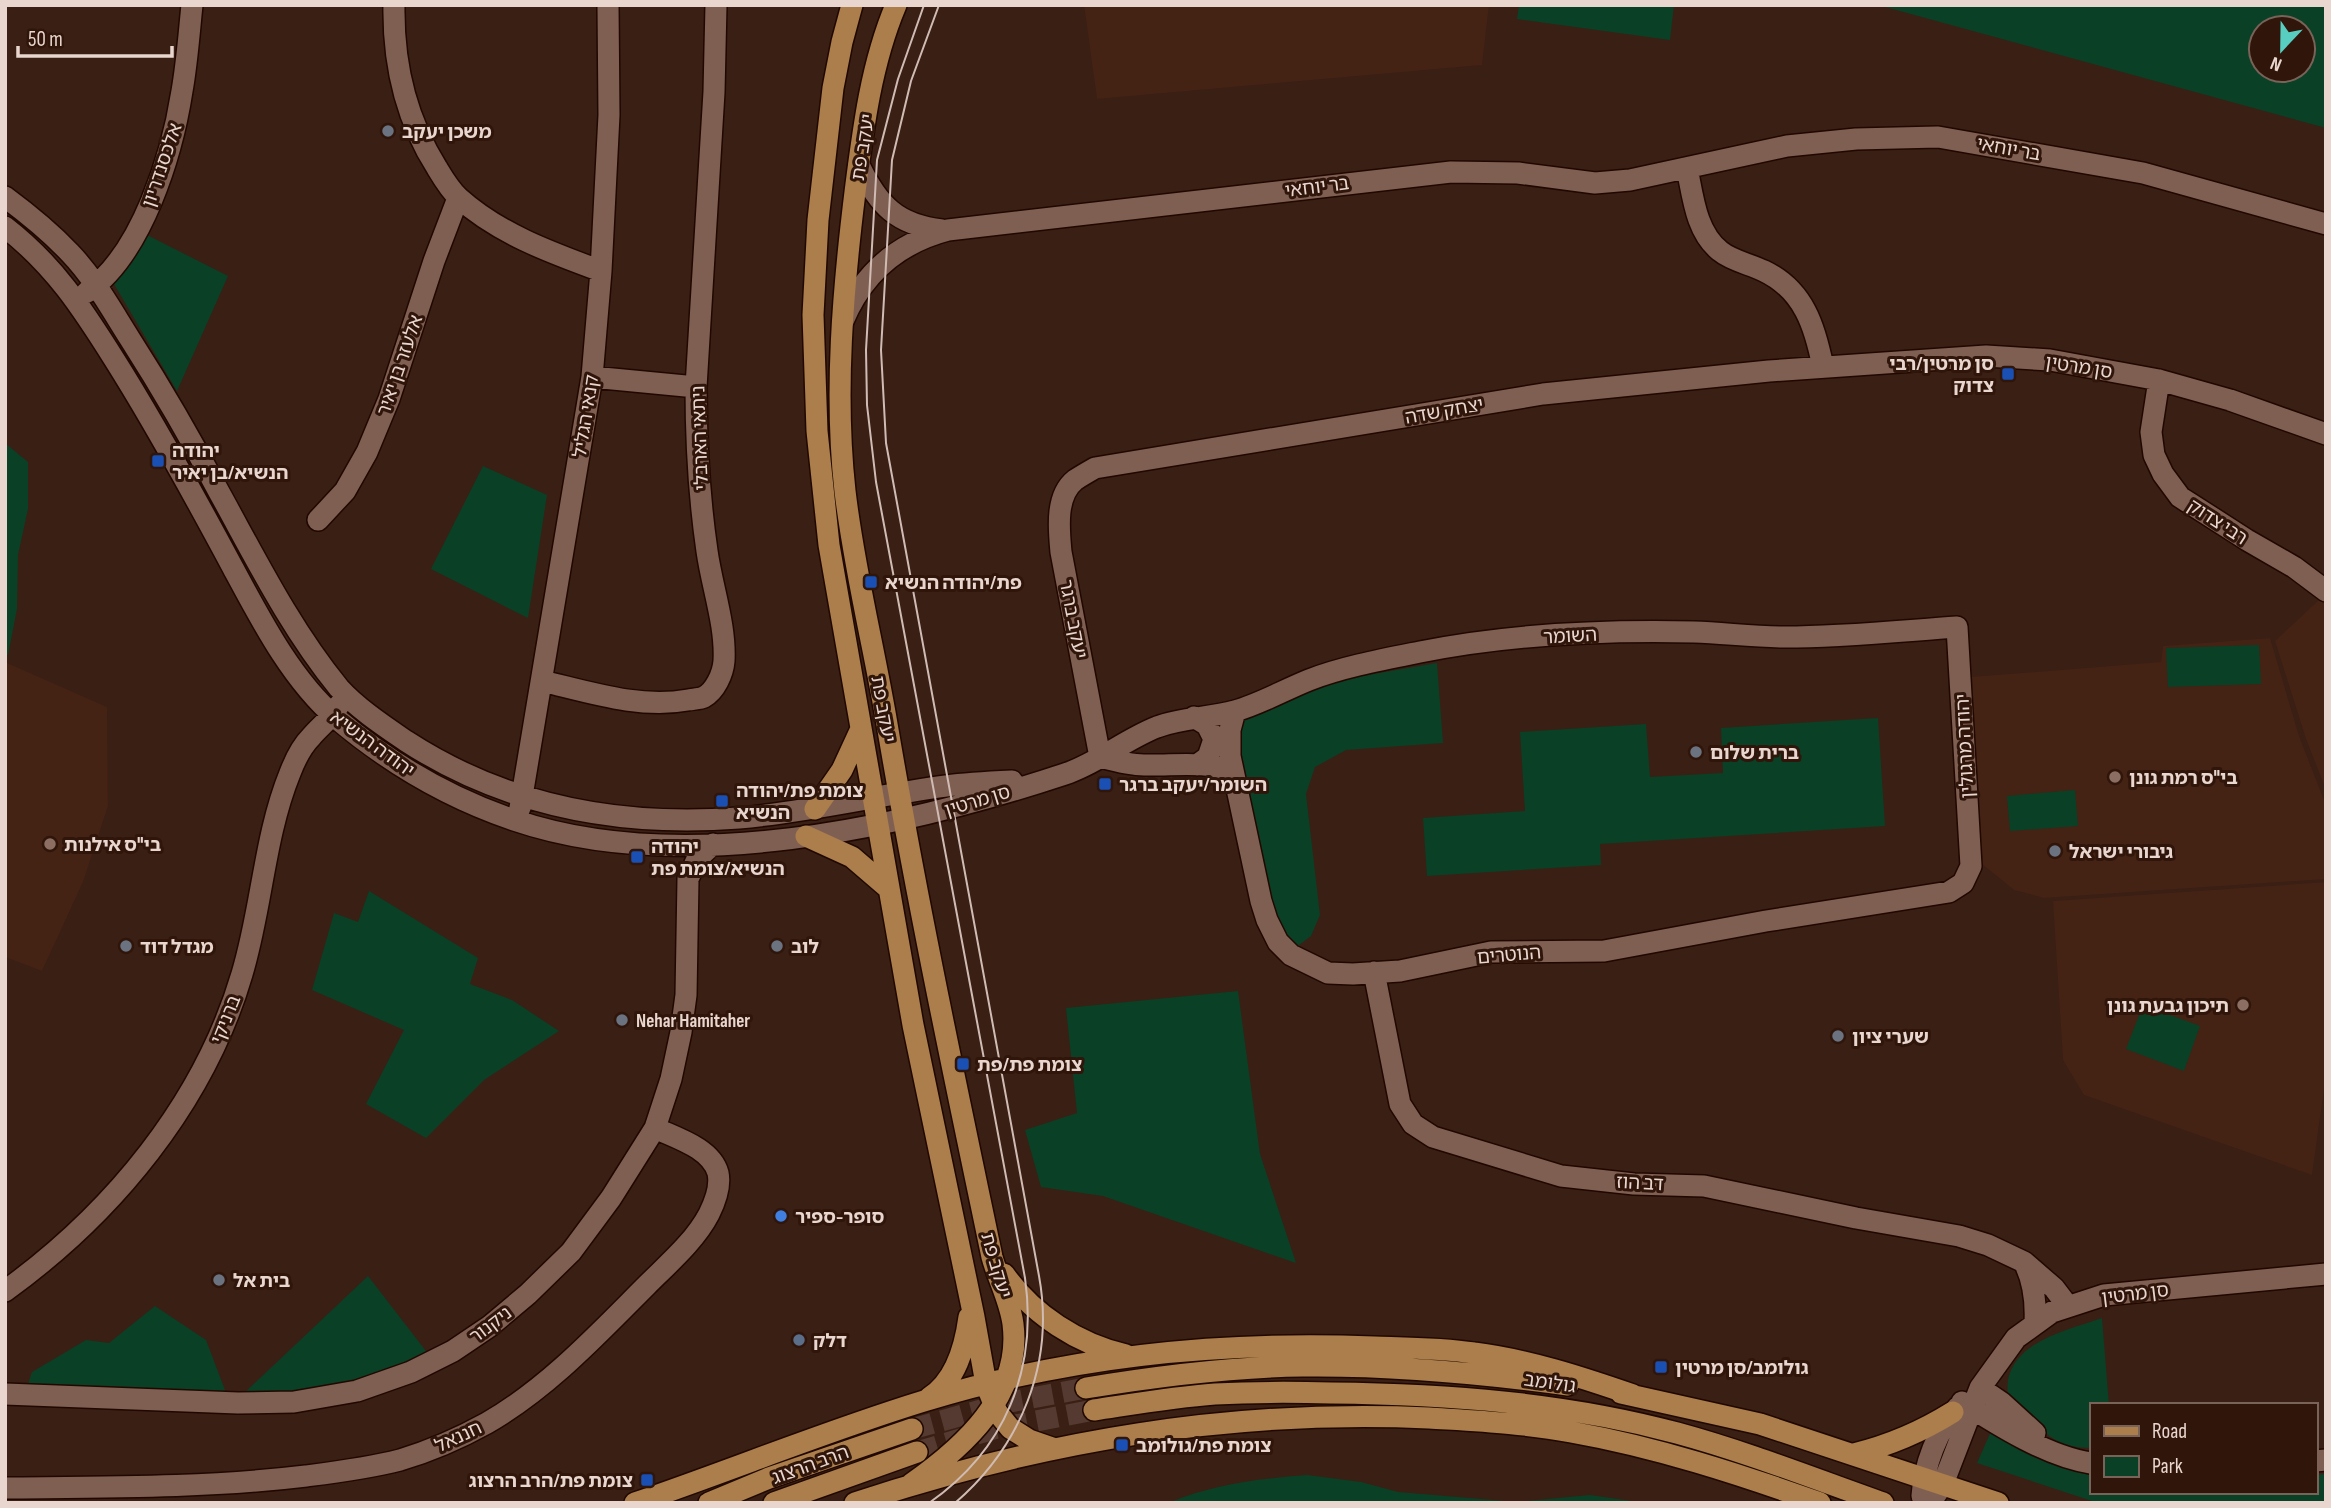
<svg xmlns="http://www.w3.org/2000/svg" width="2331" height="1508" font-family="'Sofia Sans Condensed','Noto Sans Hebrew',sans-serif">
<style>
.built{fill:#442214}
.green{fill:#0a4025;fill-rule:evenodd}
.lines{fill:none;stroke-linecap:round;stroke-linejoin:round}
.major-tunnel{stroke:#543a30;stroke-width:21;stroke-dasharray:21 10;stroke-linecap:butt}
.minor-casing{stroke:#200801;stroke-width:24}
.major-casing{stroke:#200801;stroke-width:24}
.minor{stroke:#805f53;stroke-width:21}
.major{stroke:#ab7e4b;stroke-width:21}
.tram{stroke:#d0bcb4;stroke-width:2}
.worship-dot{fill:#6b7280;stroke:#2f150a;stroke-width:2.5}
.transit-dot{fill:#1a4fb4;stroke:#2f150a;stroke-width:2.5}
.education-dot{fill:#8d6e63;stroke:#2f150a;stroke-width:2.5}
.shop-dot{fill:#3f7fe0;stroke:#2f150a;stroke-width:2.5}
.service-dot{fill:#5c6f8a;stroke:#2f150a;stroke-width:2.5}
.labels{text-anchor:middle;stroke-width:6;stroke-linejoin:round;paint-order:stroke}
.poi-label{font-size:19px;font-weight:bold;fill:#e9d6ce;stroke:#2f150a;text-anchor:start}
.street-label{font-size:19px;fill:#e9d6ce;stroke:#2f150a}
</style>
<rect width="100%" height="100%" fill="#3a1f14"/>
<path class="built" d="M 1084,5 L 1489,5 L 1482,65 L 1097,99 Z
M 2323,596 L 2326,598 L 2326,790 L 2306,739 L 2275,641 Z
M 2270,638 L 2299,736 L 2326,805 L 2326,879 L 2044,898 L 2014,890 L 1977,860 L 1970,677 L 2161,662 L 2163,646 Z
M 5,662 L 107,707 L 108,806 L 83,882 L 42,971 L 5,957 Z
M 2326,882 L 2326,1075 L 2312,1175 L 2084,1095 L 2063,1060 L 2053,901 Z"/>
<path class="green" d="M 1519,5 L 1674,5 L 1670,40 L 1517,19 Z
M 1878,5 L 2326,5 L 2326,128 ZM 2261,28 L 2303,28 L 2303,70 L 2261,70 Z
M 147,235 L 228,276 L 177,391 L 111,279 Z
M 5,443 L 28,462 L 28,509 L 18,555 L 17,609 L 8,655 L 5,654 Z
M 483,466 L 547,495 L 528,618 L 431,569 Z
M 2259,645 L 2261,684 L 2168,687 L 2166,648 Z
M 1437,663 L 1443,743 L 1346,750 L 1315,767 L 1306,794 L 1320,915 L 1311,936 L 1291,951 L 1275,924 L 1238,754 L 1240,731 L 1248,711 L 1339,680 Z
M 1878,718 L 1885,826 L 1600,844 L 1601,865 L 1427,876 L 1423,818 L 1525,811 L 1520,732 L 1646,724 L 1650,777 L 1723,773 L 1721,728 Z
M 2075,790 L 2078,826 L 2010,831 L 2007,796 Z
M 369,891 L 478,958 L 470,984 L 512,1000 L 559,1031 L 484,1080 L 426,1138 L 366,1104 L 404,1030 L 312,990 L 334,913 L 358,922 Z
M 1238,991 L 1260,1154 L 1296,1263 L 1103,1196 L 1041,1187 L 1025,1130 L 1077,1113 L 1066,1008 Z
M 2143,1005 L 2200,1026 L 2184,1071 L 2126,1049 Z
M 368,1276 L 429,1355 L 371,1380 L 321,1390 L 241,1396 Z
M 155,1306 L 206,1340 L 228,1398 L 27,1387 L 32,1372 L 86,1340 L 109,1343 Z
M 2102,1318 L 2109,1405 L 2091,1405 L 2091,1448 C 2061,1447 2053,1440 2031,1420 C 2025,1414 2016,1408 2011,1401 C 2007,1396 2007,1387 2008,1380 C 2016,1340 2069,1330 2102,1318 Z
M 1992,1429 C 2024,1447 2055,1469 2091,1475 L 2091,1492 L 2315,1492 L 2315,1475 L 2326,1474 L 2326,1503 L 2098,1503 L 1977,1463 Z
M 1307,1475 L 1361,1482 L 1398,1492 L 1517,1502 L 1590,1495 L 1646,1503 L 1168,1503 C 1214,1484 1257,1479 1307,1475 Z"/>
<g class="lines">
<path class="major-tunnel" d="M 912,1429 L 1010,1402 L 1086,1388
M 917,1452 L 994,1429 L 1094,1410"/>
<defs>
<path id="minor" d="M 394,5 C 393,63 406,119 437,168 C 443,178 450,190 459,198 C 499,234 552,253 601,271
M 859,165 C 878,205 897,225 942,230
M 1687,168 C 1693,197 1696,232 1720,251 C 1732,261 1750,264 1764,271 C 1804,290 1815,327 1823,367
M 5,197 C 28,214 50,232 70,253 C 94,278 111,309 130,339 C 162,389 191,439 219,492 C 256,559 290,628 339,688 C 357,708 384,726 406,741 C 506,806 621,827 739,818 C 809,812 877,795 946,786 C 968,783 990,782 1012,781
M 5,227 C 54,265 82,308 114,359 C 157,427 195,497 233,568 C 261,620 291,679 336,718 C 389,763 449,798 514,820 C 681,877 902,828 1065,774 C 1098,763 1124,740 1157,727 C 1182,718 1209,718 1235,711 C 1260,704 1284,690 1309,680 C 1342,667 1385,659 1420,652 C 1509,634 1603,630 1694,632 C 1724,633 1755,637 1785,637 C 1842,637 1900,631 1957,627 L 1971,866 L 1963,883 L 1949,892 L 1766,921 L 1604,951 L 1491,952 L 1400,971 L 1353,974 L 1328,973 L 1291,955 L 1278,942 L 1267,920 L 1261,901 L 1230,756 L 1230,730 L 1235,711
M 87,292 C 142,254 172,155 182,91 C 187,63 189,34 192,5
M 843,321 C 863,273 898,243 948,230 L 1451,172 L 1518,173 L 1595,183 L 1630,180 L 1787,146 L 1856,139 L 1938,137 L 2143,173 L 2326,224
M 592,377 L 696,387
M 2159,380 L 2151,432 L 2154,455 L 2163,474 L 2180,497 L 2247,540 L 2294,567 L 2326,591
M 318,520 L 345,491 L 367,452 L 389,399 L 434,261 L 458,198
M 542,681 C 589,692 640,709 688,700 C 693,699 700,699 704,697 C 715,691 723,674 724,661 C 726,625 712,587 707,551 C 699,496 696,442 696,387 L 714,92 L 716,5
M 1194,717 L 1207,725 L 1214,739 L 1208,757 L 1197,765
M 1100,757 L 1061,552 C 1059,530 1055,496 1075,480 C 1081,476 1088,472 1095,468 L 1543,394 L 1769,371 L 1986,356 L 2050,360 L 2159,380 L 2230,400 L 2326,434
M 1100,757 C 1115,761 1129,765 1144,765 C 1174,766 1205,760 1233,772
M 520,808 L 592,377 L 601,271 L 609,115 L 608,5
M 1374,972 L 1400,1104 L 1413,1124 L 1433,1137 L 1561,1176 L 1634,1184 L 1704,1186 L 1856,1218 L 1959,1236 L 1988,1245 L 2024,1262 L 2054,1288 L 2067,1305
M 2025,1264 C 2034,1283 2036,1301 2035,1322
M 5,1291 C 113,1213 204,1103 242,974 C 262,908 264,837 290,773 C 295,760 301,747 311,737 C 320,726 332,718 339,705
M 1980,1388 L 2002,1403 L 2035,1433
M 5,1394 L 238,1403 L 294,1402 L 357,1391 L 411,1372 L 453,1351 L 490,1326 L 528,1294 L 571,1252 L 611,1198 L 655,1128 L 671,1079 L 681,1032 L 686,995 L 688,879 L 697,859 L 713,844
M 1962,1402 C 1999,1426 2049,1457 2091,1463
M 2315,1461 L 2326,1460
M 5,1488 C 105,1487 207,1488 306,1476 C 337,1472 369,1468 400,1460 C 430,1451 460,1438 487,1423 C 548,1388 598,1334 647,1285 C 668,1264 695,1241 709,1214 C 715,1202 721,1187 718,1173 C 711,1148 676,1138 655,1128
M 1922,1496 C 1924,1466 1937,1430 1958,1407
M 1930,1503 L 1943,1484 L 1980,1388 L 2016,1338 L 2052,1312 L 2104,1295 L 2326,1274"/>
<path id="major" d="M 852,5 L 842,42 L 833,88 L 818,220 L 813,315 L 817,431 L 829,545 L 913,1025 L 974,1317 L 986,1384 L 997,1412 L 1010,1428 L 1029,1440 L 1055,1449
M 896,5 C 871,64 863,129 855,192 C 843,290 834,392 845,491 C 854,569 874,647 887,724 C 917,902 955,1080 992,1257 C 998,1279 1010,1301 1013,1324 C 1022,1395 964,1447 911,1484
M 815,809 L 842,770 L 860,731
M 806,836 L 852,857 L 888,888
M 1004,1274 C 1033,1315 1078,1344 1126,1355
M 1086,1388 C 1158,1376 1231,1367 1303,1366 C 1392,1365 1480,1373 1568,1385
M 1621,1393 L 1760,1424 L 1998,1503
M 929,1398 C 956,1381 965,1347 969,1317
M 1094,1410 C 1134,1404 1174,1397 1215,1394 C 1253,1392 1292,1392 1331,1393 C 1447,1394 1565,1403 1677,1433 C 1747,1452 1815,1479 1883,1503
M 1854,1454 C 1891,1445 1921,1432 1953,1412
M 635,1503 C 732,1470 826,1431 924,1401 C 1069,1356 1223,1341 1374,1347 C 1407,1348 1441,1348 1474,1353 C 1529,1360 1581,1377 1633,1395
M 709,1503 L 769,1478 L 912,1429
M 774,1503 L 917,1452
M 855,1503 C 1043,1441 1231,1409 1429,1418 C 1476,1421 1524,1423 1571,1432 C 1656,1447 1739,1474 1820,1503"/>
</defs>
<use href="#minor" class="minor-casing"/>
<use href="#major" class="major-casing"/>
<use href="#minor" class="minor"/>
<use href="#major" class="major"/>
<path class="tram" d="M 924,5 L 898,79 L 877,160 L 866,350 L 867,405 L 876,482 L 1025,1278 C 1038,1370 1005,1450 929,1503
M 939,5 L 911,81 L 892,160 L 881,350 L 886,443 L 1039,1276 C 1055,1363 1021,1446 955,1503"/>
</g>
<g class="worship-dot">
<circle cx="388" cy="131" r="7"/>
<circle cx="1696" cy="752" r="7"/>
<circle cx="2055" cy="851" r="7"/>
<circle cx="126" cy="946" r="7"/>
<circle cx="777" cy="946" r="7"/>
<circle cx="622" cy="1020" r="7"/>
<circle cx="1838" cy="1036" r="7"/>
<circle cx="219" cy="1280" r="7"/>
</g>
<g class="transit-dot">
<rect x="2001" y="367" width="14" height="14" rx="3.5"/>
<rect x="151" y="454" width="14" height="14" rx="3.5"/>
<rect x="864" y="575" width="14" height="14" rx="3.5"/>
<rect x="1098" y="777" width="14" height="14" rx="3.5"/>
<rect x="715" y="794" width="14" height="14" rx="3.5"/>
<rect x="630" y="850" width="14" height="14" rx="3.5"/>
<rect x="956" y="1057" width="14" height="14" rx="3.5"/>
<rect x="1654" y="1360" width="14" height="14" rx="3.5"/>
<rect x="1115" y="1438" width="14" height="14" rx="3.5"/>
<rect x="640" y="1473" width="14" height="14" rx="3.5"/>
</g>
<g class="education-dot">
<circle cx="2115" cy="777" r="7"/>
<circle cx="50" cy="844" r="7"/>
<circle cx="2243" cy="1005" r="7"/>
</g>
<circle class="shop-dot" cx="781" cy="1216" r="7"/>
<circle class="service-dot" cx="799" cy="1340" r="7"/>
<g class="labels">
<g class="poi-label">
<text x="402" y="138">משכן יעקב</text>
<text x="1994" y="370" text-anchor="end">סן מרטין/רבי<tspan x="1994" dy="22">צדוק</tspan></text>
<text x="172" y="457">יהודה<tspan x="172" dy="22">הנשיא/בן יאיר</tspan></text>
<text x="885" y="589">פת/יהודה הנשיא</text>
<text x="1710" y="759">ברית שלום</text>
<text x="2129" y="784">בי"ס רמת גונן</text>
<text x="1119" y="791">השומר/יעקב ברגר</text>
<text x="736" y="797">צומת פת/יהודה<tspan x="736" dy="22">הנשיא</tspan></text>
<text x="64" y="851">בי"ס אילנות</text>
<text x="651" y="853">יהודה<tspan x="651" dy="22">הנשיא/צומת פת</tspan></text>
<text x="2069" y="858">גיבורי ישראל</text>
<text x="140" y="953">מגדל דוד</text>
<text x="791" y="953">לוב</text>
<text x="2229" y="1012" text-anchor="end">תיכון גבעת גונן</text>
<text x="636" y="1027">Nehar Hamitaher</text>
<text x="1852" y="1043">שערי ציון</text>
<text x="977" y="1071">צומת פת/פת</text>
<text x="795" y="1223">סופר-ספיר</text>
<text x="233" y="1287">בית אל</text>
<text x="813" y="1347">דלק</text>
<text x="1675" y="1374">גולומב/סן מרטין</text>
<text x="1136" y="1452">צומת פת/גולומב</text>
<text x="633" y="1487" text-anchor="end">צומת פת/הרב הרצוג</text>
</g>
<g class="street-label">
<text transform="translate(862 147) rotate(-81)" y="7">יעקב פת</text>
<text transform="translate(2009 148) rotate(10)" y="7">בר יוחאי</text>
<text transform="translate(161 165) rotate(-71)" y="7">אלכסנדריון</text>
<text transform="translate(1317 186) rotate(-7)" y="7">בר יוחאי</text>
<text transform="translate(399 365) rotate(-71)" y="7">אלעזר בן יאיר</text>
<text transform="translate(2079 366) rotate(9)" y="7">סן מרטין</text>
<text transform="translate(1444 410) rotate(-10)" y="7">יצחק שדה</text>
<text transform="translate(585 416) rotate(-81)" y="7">קנאי הגליל</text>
<text transform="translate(699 438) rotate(-92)" y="7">ניתאי הארבלי</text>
<text transform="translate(2218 521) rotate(33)" y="7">רבי צדוק</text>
<text transform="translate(1074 619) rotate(79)" y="7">יעקב ברגר</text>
<text transform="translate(1570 635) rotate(-3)" y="7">השומר</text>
<text transform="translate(884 709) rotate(80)" y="7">יעקב פת</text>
<text transform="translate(373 743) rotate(36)" y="7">יהודה הנשיא</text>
<text transform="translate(1964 746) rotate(-93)" y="7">יהודה מרגולין</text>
<text transform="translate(977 800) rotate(-17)" y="7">סן מרטין</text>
<text transform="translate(1509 954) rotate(-5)" y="7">הנוטרים</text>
<text transform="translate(225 1019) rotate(-68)" y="7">ברניקי</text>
<text transform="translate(1640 1182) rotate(3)" y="7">דב הוז</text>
<text transform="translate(997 1265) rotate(74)" y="7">יעקב פת</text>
<text transform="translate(2135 1293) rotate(-7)" y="7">סן מרטין</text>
<text transform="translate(490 1324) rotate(-37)" y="7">ניקנור</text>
<text transform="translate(1550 1382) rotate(8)" y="7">גולומב</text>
<text transform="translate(458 1436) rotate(-25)" y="7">חננאל</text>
<text transform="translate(810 1464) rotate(-20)" y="7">הרב הרצוג</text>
</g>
</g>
<rect width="2331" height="1508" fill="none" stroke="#e9d6ce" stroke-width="14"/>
<rect x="2090" y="1403" width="228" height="91" fill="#2f150a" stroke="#796258" stroke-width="2"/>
<rect x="2104" y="1426" width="35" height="10" fill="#ab7e4b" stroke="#796258" stroke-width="2"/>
<text x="2152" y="1438" font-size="21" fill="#e9d6ce">Road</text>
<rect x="2104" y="1456" width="35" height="21" fill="#0a4025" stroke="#796258" stroke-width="2"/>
<text x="2152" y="1473" font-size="21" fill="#e9d6ce">Park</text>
<g transform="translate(2282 49) rotate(202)"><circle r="33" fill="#2f150a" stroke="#796258" stroke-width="2"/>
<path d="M0-5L12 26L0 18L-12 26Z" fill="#58cec0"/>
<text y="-10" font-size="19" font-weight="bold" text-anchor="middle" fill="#e9d6ce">N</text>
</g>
<path d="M18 46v10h154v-10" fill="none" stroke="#e9d6ce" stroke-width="3.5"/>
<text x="28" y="46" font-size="21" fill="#e9d6ce" stroke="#2f150a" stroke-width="5" paint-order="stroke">50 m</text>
</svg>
